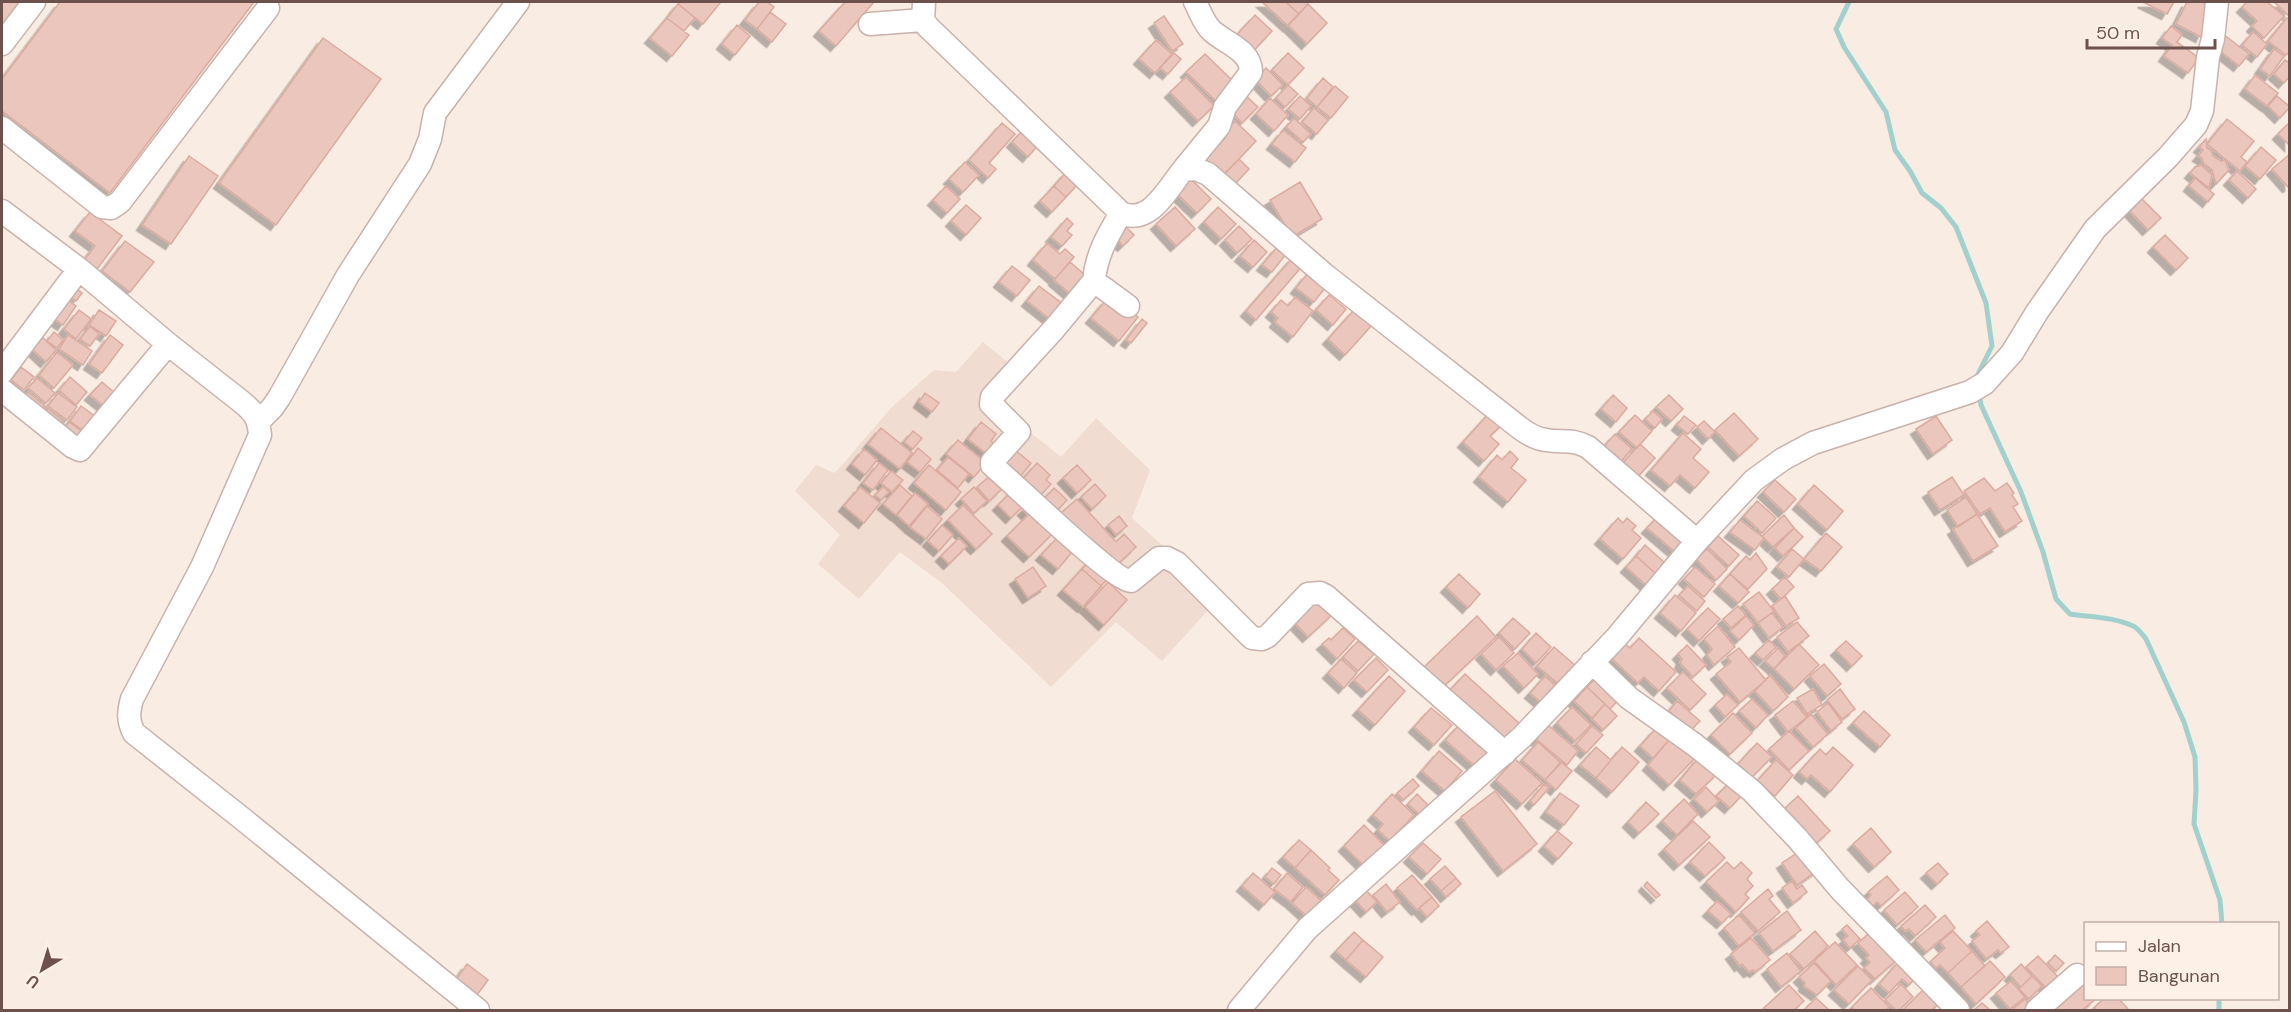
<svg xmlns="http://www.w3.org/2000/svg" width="2291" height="1012" font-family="'DM Sans',sans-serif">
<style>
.residential{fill:#f0dcd1}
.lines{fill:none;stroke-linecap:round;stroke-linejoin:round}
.stream{stroke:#a1d0cf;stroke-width:5}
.building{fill:#ebc6bd;stroke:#dcab9f;stroke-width:1.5;filter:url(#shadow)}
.minor-casing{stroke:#c8b2ab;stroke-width:25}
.minor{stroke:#fff;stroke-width:22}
</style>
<defs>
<filter id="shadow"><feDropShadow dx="-5.5" dy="5.5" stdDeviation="0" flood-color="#0004"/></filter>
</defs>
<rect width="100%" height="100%" fill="#f9ece2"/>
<path class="residential" d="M 983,342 L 1020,372 L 1002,394 L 1004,411 L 1061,457 L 1096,418 L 1150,470 L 1132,518 L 1220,597 L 1162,661 L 1116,622 L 1051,687 L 943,584 L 900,552 L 859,599 L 818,564 L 840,535 L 795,491 L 816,465 L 835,473 L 891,408 L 934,370 L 956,372 Z"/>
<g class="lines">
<path class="stream" d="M 1849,2 L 1836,29 L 1844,47 L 1886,112 L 1895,150 L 1910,171 L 1922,193 L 1941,208 L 1956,227 L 1986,303 L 1992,346 L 1976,378
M 1979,393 L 1981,405 L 2021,492 L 2043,552 L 2056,599 L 2070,614 C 2090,617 2114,617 2133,626 C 2138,628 2142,634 2146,639 L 2184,722 L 2195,757 L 2196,790 L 2194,824 L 2220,900 L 2222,924
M 2219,1010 L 2219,998"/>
</g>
<path class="building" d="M 2,2 L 22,2 L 2,28 Z
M 60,2 L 254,2 L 110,193 L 2,111 L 2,79 Z
M 680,2 L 719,2 L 720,3 L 703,24 L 678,4 Z
M 759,2 L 767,2 L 774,7 L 757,29 L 745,20 Z
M 845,2 L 874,2 L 836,46 L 819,31 Z
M 1262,2 L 1286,2 L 1299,14 L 1288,26 Z
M 1286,2 L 1305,2 L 1308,4 L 1299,14 Z
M 2143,2 L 2174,2 L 2167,14 Z
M 2187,2 L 2202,2 L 2215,8 L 2201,37 L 2176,24 Z
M 2247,2 L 2267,2 L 2284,16 L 2264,38 L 2252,26 L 2257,21 L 2242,7 Z
M 2274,2 L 2290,2 L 2290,17 Z
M 678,4 L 695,18 L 684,31 L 667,18 Z
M 1308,4 L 1327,23 L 1307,44 L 1288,25 Z
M 770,12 L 786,24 L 772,42 L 757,29 Z
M 1255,15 L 1272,31 L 1248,57 L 1231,41 Z
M 1164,16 L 1183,44 L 1172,51 L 1154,23 Z
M 667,18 L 689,35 L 672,56 L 650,38 Z
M 2287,18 L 2290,20 L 2290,51 L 2286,55 L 2268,41 Z
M 737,25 L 750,36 L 735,55 L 722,44 Z
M 2171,26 L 2182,35 L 2177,42 L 2199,58 L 2188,73 L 2164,56 L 2172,45 L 2162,38 Z
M 2253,32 L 2267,44 L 2257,57 L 2242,45 Z
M 2223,34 L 2249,54 L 2239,66 L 2214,46 Z
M 323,38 L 381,79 L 276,225 L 219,183 Z
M 1156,40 L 1172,54 L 1155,73 L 1139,59 Z
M 2274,49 L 2284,56 L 2270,76 L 2260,69 Z
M 1174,53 L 1181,59 L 1168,74 L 1160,68 Z
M 1288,53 L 1304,68 L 1288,85 L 1272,70 Z
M 1205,54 L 1236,84 L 1217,102 L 1186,72 Z
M 2285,60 L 2290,63 L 2290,76 L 2284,83 L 2274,74 Z
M 1266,68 L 1283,85 L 1271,96 L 1255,79 Z
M 2255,75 L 2278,93 L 2267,106 L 2245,89 Z
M 1186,77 L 1214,106 L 1198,121 L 1170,92 Z
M 1323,78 L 1333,87 L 1317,107 L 1307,98 Z
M 1288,85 L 1298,94 L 1285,107 L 1276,98 Z
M 1335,86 L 1348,97 L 1331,118 L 1317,107 Z
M 1243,93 L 1258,107 L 1242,123 L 1228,108 Z
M 1300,96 L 1311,106 L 1300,119 L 1288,109 Z
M 2277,96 L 2290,107 L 2280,118 L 2268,106 Z
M 1270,98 L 1288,115 L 1274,131 L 1256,114 Z
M 1314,108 L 1328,120 L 1317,134 L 1302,122 Z
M 1294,118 L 1311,134 L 1303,142 L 1286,127 Z
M 2227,119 L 2254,141 L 2241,157 L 2247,162 L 2240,171 L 2207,144 Z
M 1235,121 L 1256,141 L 1222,177 L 1204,160 L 1225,138 L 1221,135 Z
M 2290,122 L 2290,146 L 2278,134 Z
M 1002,123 L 1015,134 L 989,163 L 996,169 L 988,178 L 969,160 Z
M 1023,130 L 1039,144 L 1028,157 L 1012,142 Z
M 1283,130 L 1306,148 L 1295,162 L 1272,144 Z
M 2206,139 L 2207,148 L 2211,150 L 2213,156 L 2221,161 L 2225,160 L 2229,170 L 2216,184 L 2212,170 L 2203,163 L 2202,158 L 2198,156 L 2203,150 L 2199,147 Z
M 2261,147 L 2276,160 L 2260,179 L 2245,166 Z
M 2290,154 L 2290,186 L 2288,187 L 2272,169 Z
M 189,156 L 218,176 L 171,244 L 142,225 Z
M 1239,159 L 1249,169 L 1234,185 L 1223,175 Z
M 965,162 L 979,175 L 963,192 L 949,179 Z
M 2201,165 L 2212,175 L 2209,188 L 2190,173 L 2195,167 Z
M 2237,171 L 2256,189 L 2248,198 L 2229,180 Z
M 1066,172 L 1078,184 L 1066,197 L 1054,186 Z
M 1188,176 L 1211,199 L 1197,213 L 1174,191 Z
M 2195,178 L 2214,194 L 2208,202 L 2189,186 Z
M 1300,182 L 1322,219 L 1292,237 L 1270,200 Z
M 946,186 L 960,199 L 947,213 L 933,200 Z
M 1054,186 L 1066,197 L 1052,212 L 1040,201 Z
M 2141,198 L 2161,218 L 2148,230 L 2129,210 Z
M 966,205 L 981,218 L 966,235 L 951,221 Z
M 1175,207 L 1195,229 L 1176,246 L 1156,224 Z
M 1218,207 L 1236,224 L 1221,239 L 1204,222 Z
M 90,212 L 122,236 L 94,273 L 81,264 L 95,246 L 75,231 Z
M 1067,218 L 1073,224 L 1067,231 L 1072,235 L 1062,246 L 1051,237 Z
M 1125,226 L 1134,235 L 1123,246 L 1114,236 Z
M 1239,226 L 1252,239 L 1237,253 L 1225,240 Z
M 2165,235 L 2188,258 L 2176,270 L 2153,247 Z
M 1254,240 L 1267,252 L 1253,267 L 1240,256 Z
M 125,241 L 154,262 L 130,292 L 102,271 Z
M 1047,243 L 1060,254 L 1065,249 L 1074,257 L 1055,279 L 1033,260 Z
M 1277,247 L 1286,254 L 1272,272 L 1262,265 Z
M 1293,257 L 1303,265 L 1256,320 L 1246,311 Z
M 1070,262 L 1091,280 L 1075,298 L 1054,280 Z
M 1012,266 L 1030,280 L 1017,296 L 999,282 Z
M 1307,274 L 1325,288 L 1314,302 L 1296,288 Z
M 1039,286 L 1063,304 L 1051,320 L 1027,301 Z
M 76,288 L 82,293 L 76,301 L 70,297 Z
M 1329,295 L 1346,309 L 1333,325 L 1316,310 Z
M 1295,297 L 1313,311 L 1293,337 L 1275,322 L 1278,318 L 1271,312 L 1281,300 L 1288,306 Z
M 66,299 L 76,306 L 63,325 L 52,317 Z
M 1106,300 L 1127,308 L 1138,317 L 1119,341 L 1091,318 Z
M 79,310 L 91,319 L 76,339 L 64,329 Z
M 99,310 L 116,321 L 106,336 L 89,325 Z
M 1354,310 L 1372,325 L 1345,355 L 1328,339 Z
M 1142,319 L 1147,323 L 1131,343 L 1126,340 Z
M 90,326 L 99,334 L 90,346 L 80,339 Z
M 54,332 L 63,340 L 57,348 L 47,341 Z
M 68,335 L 92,351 L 83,365 L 59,349 Z
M 110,335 L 123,345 L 102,373 L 89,364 Z
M 42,337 L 56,350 L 46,362 L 32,349 Z
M 57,352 L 73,365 L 54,388 L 39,375 Z
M 21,367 L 34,377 L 24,390 L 11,380 Z
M 70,377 L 87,392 L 76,405 L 59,390 Z
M 37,378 L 55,393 L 46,403 L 28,388 Z
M 102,382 L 116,394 L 105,407 L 90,395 Z
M 28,392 L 45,406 L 36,417 L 20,402 Z
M 58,393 L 77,407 L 67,420 L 48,406 Z
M 925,393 L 939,403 L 932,412 L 919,402 Z
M 1613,395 L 1627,408 L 1616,422 L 1601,409 Z
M 1669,395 L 1683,409 L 1671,421 L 1656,407 Z
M 81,406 L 96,417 L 85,432 L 70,421 Z
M 47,408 L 63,421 L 54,432 L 38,419 Z
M 1492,410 L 1505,422 L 1490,436 L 1499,444 L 1484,461 L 1463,442 Z
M 1653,411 L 1662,419 L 1655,428 L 1645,419 Z
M 1734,413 L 1758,439 L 1739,456 L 1715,430 Z
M 1635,415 L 1652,431 L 1637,448 L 1619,432 Z
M 1684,416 L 1696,425 L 1688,434 L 1677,425 Z
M 1936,416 L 1952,440 L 1933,454 L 1916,429 Z
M 1704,421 L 1715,432 L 1708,439 L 1697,427 Z
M 69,422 L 84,433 L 74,447 L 59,435 Z
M 981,422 L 996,434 L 991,441 L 1001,449 L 993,459 L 968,439 Z
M 881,428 L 912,453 L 900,469 L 868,444 Z
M 913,431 L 922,438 L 913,449 L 904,442 Z
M 1683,433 L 1701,449 L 1693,458 L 1709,472 L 1695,488 L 1680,475 L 1670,486 L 1651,470 Z
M 1615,434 L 1632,449 L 1618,465 L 1601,450 Z
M 958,440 L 986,463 L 974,477 L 946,454 Z
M 1640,444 L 1655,458 L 1634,481 L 1619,467 Z
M 1010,446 L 1031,463 L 1017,481 L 996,463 Z
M 918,448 L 931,459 L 920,472 L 907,462 Z
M 864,449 L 877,460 L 865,475 L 852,464 Z
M 1510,451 L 1518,459 L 1511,468 L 1526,480 L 1508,502 L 1479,477 L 1497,455 L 1502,460 Z
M 948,457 L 969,474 L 958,488 L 937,470 Z
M 879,463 L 888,470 L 873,490 L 863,483 Z
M 1037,463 L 1050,475 L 1046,480 L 1051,484 L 1037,499 L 1019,483 Z
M 929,465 L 961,492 L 946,510 L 914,483 Z
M 1077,465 L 1091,480 L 1077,493 L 1063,478 Z
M 891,471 L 903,480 L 892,492 L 881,483 Z
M 991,475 L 1002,489 L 989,501 L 977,487 Z
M 1952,477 L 1964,495 L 1940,510 L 1928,492 Z
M 1984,478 L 1995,491 L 2007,483 L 2014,493 L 2012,495 L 2018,504 L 2013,507 L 2022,521 L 2005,532 L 1990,508 L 1980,514 L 1964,491 Z
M 1775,480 L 1796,499 L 1784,512 L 1763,492 Z
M 1095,484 L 1106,496 L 1092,509 L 1081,497 Z
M 900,485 L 912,496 L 896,515 L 883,504 Z
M 1814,485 L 1843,511 L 1827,530 L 1798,504 Z
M 860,487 L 880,503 L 864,523 L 844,506 Z
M 883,487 L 889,492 L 881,500 L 875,495 Z
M 974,487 L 987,501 L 974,513 L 961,499 Z
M 1054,488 L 1067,500 L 1055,513 L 1042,501 Z
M 1014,489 L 1027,502 L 1011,518 L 998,505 Z
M 915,493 L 928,504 L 909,526 L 897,515 Z
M 1966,497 L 1977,514 L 1958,527 L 1947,510 Z
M 1077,499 L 1116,542 L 1124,534 L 1136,547 L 1117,565 L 1061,513 Z
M 1757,501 L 1776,518 L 1762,533 L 1744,516 Z
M 1031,503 L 1054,532 L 1029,557 L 1007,536 L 1028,515 L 1023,510 Z
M 963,505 L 992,534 L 976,549 L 948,520 Z
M 927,506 L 942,519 L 926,539 L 910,527 Z
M 1977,514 L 1998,546 L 1973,561 L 1953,529 Z
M 1659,515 L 1690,547 L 1681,557 L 1647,528 Z
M 1784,515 L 1794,528 L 1773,547 L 1762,536 Z
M 1119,516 L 1127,526 L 1116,535 L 1108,525 Z
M 1618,518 L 1623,523 L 1627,518 L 1636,526 L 1632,530 L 1641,538 L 1623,559 L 1600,539 Z
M 1740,520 L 1764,538 L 1755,550 L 1730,532 Z
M 942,525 L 953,535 L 939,551 L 928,541 Z
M 1794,528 L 1803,537 L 1783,556 L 1775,548 Z
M 1826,533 L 1842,547 L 1821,571 L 1804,559 Z
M 1718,536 L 1739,555 L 1729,566 L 1708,547 Z
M 959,538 L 967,546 L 949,564 L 941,556 Z
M 1056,539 L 1072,552 L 1058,569 L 1041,555 Z
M 1645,545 L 1665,563 L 1656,574 L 1636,556 Z
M 1707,549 L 1727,569 L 1716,580 L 1696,559 Z
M 1792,549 L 1804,559 L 1789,577 L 1777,567 Z
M 1756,553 L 1767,569 L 1748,589 L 1730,574 L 1746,556 L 1750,560 Z
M 1636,556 L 1656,574 L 1646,585 L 1626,567 Z
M 1091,559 L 1110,576 L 1101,586 L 1082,569 Z
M 1033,567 L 1046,586 L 1028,598 L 1015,579 Z
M 1695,567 L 1715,584 L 1704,597 L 1684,579 Z
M 1082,569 L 1101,586 L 1083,607 L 1063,590 Z
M 1459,574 L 1480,594 L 1468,608 L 1446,587 Z
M 1730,574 L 1749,592 L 1738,603 L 1719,586 Z
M 1785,577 L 1794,587 L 1781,599 L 1772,589 Z
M 1108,582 L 1127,600 L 1104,625 L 1085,607 Z
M 1688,586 L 1705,601 L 1697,611 L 1679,595 Z
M 1759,592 L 1774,611 L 1758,623 L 1743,604 Z
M 1675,595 L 1696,613 L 1681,631 L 1660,613 Z
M 1785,596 L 1799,618 L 1786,626 L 1772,606 Z
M 1318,599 L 1333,614 L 1308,637 L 1294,622 Z
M 1738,606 L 1746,615 L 1731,628 L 1723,619 Z
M 1708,608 L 1720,619 L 1699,641 L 1687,629 Z
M 1772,613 L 1783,627 L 1769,638 L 1758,623 Z
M 1477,616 L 1496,637 L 1440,690 L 1421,670 Z
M 1746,616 L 1754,625 L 1739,640 L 1730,631 Z
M 1513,618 L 1530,633 L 1515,649 L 1499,633 Z
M 1797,622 L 1809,636 L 1788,652 L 1777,637 Z
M 1718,626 L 1735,647 L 1714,665 L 1707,655 L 1712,649 L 1704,639 Z
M 1343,628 L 1355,639 L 1337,659 L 1322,644 L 1329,638 L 1331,640 Z
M 1536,633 L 1551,647 L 1536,663 L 1522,649 Z
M 1499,637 L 1514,653 L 1496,670 L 1481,654 Z
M 1639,638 L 1676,672 L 1659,691 L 1644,677 L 1638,683 L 1610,657 L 1624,643 L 1630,648 Z
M 1769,640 L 1776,647 L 1763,660 L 1755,653 Z
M 1358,641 L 1374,654 L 1358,671 L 1343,657 Z
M 1846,641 L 1862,656 L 1852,666 L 1836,650 Z
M 1799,644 L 1819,665 L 1794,689 L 1774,669 Z
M 1687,645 L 1706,665 L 1693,677 L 1680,663 L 1682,659 L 1678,654 Z
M 1554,647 L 1577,667 L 1561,686 L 1537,666 Z
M 1739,648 L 1766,680 L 1740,702 L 1716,674 L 1731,662 L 1727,657 Z
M 1778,648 L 1785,656 L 1774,669 L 1765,661 Z
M 1518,653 L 1538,674 L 1524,688 L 1503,666 Z
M 1376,658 L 1388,670 L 1367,692 L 1354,680 Z
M 1341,659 L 1357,673 L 1344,688 L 1328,673 Z
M 1824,664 L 1841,684 L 1827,696 L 1810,676 Z
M 1683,672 L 1706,694 L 1690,710 L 1667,688 Z
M 1601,673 L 1623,695 L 1610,709 L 1587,687 Z
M 1465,674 L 1520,724 L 1502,744 L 1447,693 Z
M 1770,675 L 1788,697 L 1773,711 L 1755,691 Z
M 1389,676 L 1405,691 L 1375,725 L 1358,710 Z
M 1545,676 L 1559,689 L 1544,705 L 1530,693 Z
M 1587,687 L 1605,704 L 1592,718 L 1574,701 Z
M 1813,689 L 1822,705 L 1807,714 L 1797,698 Z
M 1840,689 L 1855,709 L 1842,719 L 1827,700 Z
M 1727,694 L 1738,705 L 1725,717 L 1715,705 Z
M 1752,699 L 1768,715 L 1756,728 L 1739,711 Z
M 1677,701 L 1700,721 L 1691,730 L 1669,711 Z
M 1793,701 L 1807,717 L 1788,732 L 1775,715 Z
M 1828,703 L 1842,722 L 1831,731 L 1817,712 Z
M 1605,704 L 1617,716 L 1603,730 L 1592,719 Z
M 1572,707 L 1591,725 L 1575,741 L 1557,723 Z
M 1431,708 L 1452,725 L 1434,745 L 1414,727 Z
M 1864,711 L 1890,735 L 1880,747 L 1853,723 Z
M 1733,713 L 1752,733 L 1730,754 L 1711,735 Z
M 1811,714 L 1828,734 L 1813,747 L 1796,728 Z
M 1460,724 L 1493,752 L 1478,769 L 1445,740 Z
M 1548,725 L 1578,751 L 1567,765 L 1536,739 Z
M 1592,726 L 1603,735 L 1586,753 L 1576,744 Z
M 1656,728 L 1669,740 L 1653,758 L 1640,746 Z
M 1789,731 L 1809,751 L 1789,770 L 1769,749 Z
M 1669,740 L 1697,756 L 1669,785 L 1648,765 Z
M 1538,742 L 1561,763 L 1545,780 L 1522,760 Z
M 1757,743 L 1772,757 L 1752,777 L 1738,764 Z
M 1596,747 L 1611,760 L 1596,778 L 1580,765 Z
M 1622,747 L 1639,762 L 1612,792 L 1596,778 Z
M 1833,747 L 1853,765 L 1830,792 L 1811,775 L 1807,779 L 1799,772 L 1820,749 L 1826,755 Z
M 1439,751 L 1462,771 L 1445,791 L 1422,771 Z
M 1699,757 L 1718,773 L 1696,794 L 1680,780 Z
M 1515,759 L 1542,783 L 1522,804 L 1496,780 Z
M 1776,760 L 1793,775 L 1775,796 L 1757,781 Z
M 1561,762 L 1572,771 L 1556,790 L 1545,780 Z
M 1413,779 L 1419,786 L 1403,800 L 1397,793 Z
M 1732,780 L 1745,792 L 1730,808 L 1716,796 Z
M 1544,784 L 1549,788 L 1534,805 L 1530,801 Z
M 1706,787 L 1719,801 L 1707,812 L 1694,799 Z
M 1495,791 L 1537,844 L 1503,871 L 1461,817 Z
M 1560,793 L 1579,806 L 1564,825 L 1546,812 Z
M 1392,794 L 1414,815 L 1390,841 L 1378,830 L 1383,824 L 1373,815 Z
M 1417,794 L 1428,805 L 1419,814 L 1408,804 Z
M 1798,796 L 1830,831 L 1814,845 L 1783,810 Z
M 1684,799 L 1698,814 L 1677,835 L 1662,821 Z
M 1646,802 L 1659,814 L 1639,833 L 1628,822 Z
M 1693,821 L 1710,837 L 1679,865 L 1664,849 Z
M 1364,825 L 1388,849 L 1368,870 L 1344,846 Z
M 1871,828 L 1891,852 L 1874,867 L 1853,844 Z
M 1557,831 L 1572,843 L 1558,859 L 1544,846 Z
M 1299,840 L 1311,850 L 1295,868 L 1283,857 Z
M 1709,842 L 1725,858 L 1705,876 L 1690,862 Z
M 1423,843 L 1441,859 L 1427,874 L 1409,857 Z
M 1311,850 L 1330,868 L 1328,870 L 1339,880 L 1325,895 L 1295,868 Z
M 1797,853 L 1818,870 L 1797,885 L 1782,863 Z
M 1727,862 L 1734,869 L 1741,862 L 1752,873 L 1747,879 L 1753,886 L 1745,894 L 1749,898 L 1736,912 L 1706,882 Z
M 1938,863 L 1948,874 L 1937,884 L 1926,873 Z
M 1445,866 L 1456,878 L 1441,891 L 1430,879 Z
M 1272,868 L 1281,875 L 1274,884 L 1265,877 Z
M 1253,873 L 1275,892 L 1264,905 L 1242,886 Z
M 1287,873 L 1303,887 L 1291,902 L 1274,889 Z
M 1412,875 L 1432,897 L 1417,910 L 1397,888 Z
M 1887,876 L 1899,890 L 1881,906 L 1877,902 L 1873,906 L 1867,899 L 1871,895 L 1868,892 Z
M 1456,878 L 1461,884 L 1446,897 L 1441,891 Z
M 1792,881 L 1797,889 L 1802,885 L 1807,892 L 1793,903 L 1782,888 Z
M 1647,882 L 1660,895 L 1656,898 L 1644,886 Z
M 1386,884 L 1400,902 L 1387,912 L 1373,895 Z
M 1306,887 L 1325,904 L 1311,920 L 1292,903 Z
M 1365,889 L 1377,902 L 1366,912 L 1354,899 Z
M 1768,889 L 1773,896 L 1769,899 L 1780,912 L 1758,931 L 1741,912 Z
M 1905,892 L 1918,907 L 1897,925 L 1884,910 Z
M 1432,897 L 1439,906 L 1427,917 L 1419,908 Z
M 1717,901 L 1731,914 L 1722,923 L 1708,911 Z
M 1925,905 L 1936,917 L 1915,936 L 1909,929 L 1905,931 L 1901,926 Z
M 1787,911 L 1801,930 L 1773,951 L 1759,933 Z
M 1739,915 L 1755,933 L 1739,946 L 1724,928 Z
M 1945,915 L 1955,928 L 1926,952 L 1915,940 Z
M 1987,921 L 2009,947 L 2001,953 L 1998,950 L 1986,959 L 1972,941 L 1980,935 L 1976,931 Z
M 1847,925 L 1860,939 L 1850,948 L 1843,940 L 1848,936 L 1842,929 Z
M 1874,929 L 1899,958 L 1875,979 L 1864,968 L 1870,962 L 1866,958 L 1869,955 L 1858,943 Z
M 1815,931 L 1828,946 L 1804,969 L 1790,954 Z
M 1953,931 L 1972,951 L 1948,973 L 1940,965 L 1936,968 L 1930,962 L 1945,948 L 1940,942 Z
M 1354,932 L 1363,940 L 1346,960 L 1336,951 Z
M 1751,938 L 1770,960 L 1755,972 L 1753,970 L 1749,972 L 1742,964 L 1740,966 L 1731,954 Z
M 1363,940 L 1383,957 L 1366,977 L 1346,960 Z
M 1835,942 L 1857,965 L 1836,985 L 1814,961 Z
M 1972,951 L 1985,966 L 1961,987 L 1948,973 Z
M 1787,953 L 1801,971 L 1781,987 L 1767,969 Z
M 2055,955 L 2064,963 L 2056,971 L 2048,963 Z
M 2038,956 L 2062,981 L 2050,992 L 2026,967 Z
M 1900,960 L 1918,975 L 1909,985 L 1902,979 L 1889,993 L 1879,984 Z
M 1990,961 L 2005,977 L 1976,1004 L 1961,987 Z
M 1814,963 L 1831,981 L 1817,995 L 1804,986 L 1805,983 L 1799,977 Z
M 467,964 L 488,980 L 474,999 L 453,984 Z
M 2021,964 L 2032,976 L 2021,987 L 2010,975 Z
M 1858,966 L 1872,980 L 1849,1004 L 1834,990 Z
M 2032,976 L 2042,986 L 2029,999 L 2019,989 Z
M 2078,979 L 2086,988 L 2086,998 L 2095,1000 L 2082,1010 L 2042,1010 Z
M 2011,981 L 2025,997 L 2010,1009 L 1996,993 Z
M 1901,984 L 1913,997 L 1899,1010 L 1896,1010 L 1885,1000 Z
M 1789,985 L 1804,1001 L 1794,1010 L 1767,1010 L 1764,1008 Z
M 1871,988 L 1889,1007 L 1886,1010 L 1855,1010 L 1852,1007 Z
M 1925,988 L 1940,1003 L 1932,1010 L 1903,1010 Z
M 1816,998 L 1829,1010 L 1804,1010 Z
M 2104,998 L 2118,998 L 2129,1010 L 2097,1010 L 2094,1008 Z
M 2025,999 L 2034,1010 L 2012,1010 Z
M 1982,1003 L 1990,1010 L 1974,1010 Z"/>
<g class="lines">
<defs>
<path id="minor" d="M 924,2 L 923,20 L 928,27 L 1121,213 C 1149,226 1167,190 1183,170 L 1196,169 L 1208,174 L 1325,275 L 1520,428 C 1528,434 1536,439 1546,440 C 1563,443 1570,438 1588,447 L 1697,541
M 870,24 L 923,20
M 2,44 L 34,2
M 2,128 L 102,207 L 111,208 L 120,202 L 268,8
M 1183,170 L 1219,126 L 1225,107 L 1251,72 C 1251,50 1225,43 1212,31 C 1204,24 1200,11 1195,2
M 2,211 L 79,269 L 168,344 L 243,403 C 255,413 259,420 260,435 L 202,567 L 132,699 C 128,713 128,721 134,733 L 244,820 L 478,1010
M 1121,213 C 1108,235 1096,255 1094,281 L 1128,306
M 1094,281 L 1054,329 L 992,397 L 991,404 L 1019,432 L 992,462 L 992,465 C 1013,483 1114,581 1131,581 L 1159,558 L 1167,558 L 1177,563 L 1252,638 L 1262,639 L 1268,636 L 1308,594 L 1320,593 L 1326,596 L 1505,753
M 2,372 L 79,269
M 2,390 L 73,447 L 80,450 L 168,344
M 259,421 L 272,408 L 279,398 L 348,275 L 420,164 L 430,139 L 435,113 L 518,2
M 1592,662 L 1629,698 L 1695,745 L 1752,791 L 1797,838 L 1840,889 L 1958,1010
M 1239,1010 L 1307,929 L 1522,737 L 1617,637 L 1697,541 L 1754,480 L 1783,459 L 1813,443 L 1970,392 L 1985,383 L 2012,353 L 2037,312 L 2095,229 L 2168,157 L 2196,125 L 2202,111 L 2208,57 L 2213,39 L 2217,2
M 2037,1010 L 2077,975"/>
</defs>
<use href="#minor" class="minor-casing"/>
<use href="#minor" class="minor"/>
</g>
<rect width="2291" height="1012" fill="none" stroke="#6d514c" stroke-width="6"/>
<rect x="2084" y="922" width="195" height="78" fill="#fcf0e7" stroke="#c3b0a9" stroke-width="1.5"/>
<rect x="2096" y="942" width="30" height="9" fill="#ffffff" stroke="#c3b0a9" stroke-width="1.5"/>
<text x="2138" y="952" font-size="18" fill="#6d514c">Jalan</text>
<rect x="2096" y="967" width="30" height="18" fill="#ebc6bd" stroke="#c3b0a9" stroke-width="1.5"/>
<text x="2138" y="982" font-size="18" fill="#6d514c">Bangunan</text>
<g transform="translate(42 970) rotate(218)" stroke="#fcf0e7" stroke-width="4.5" paint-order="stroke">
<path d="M0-4.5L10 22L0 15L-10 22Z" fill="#6d514c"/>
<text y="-9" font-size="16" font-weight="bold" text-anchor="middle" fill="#6d514c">U</text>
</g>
<path d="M2087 39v9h128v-9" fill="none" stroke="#6d514c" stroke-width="3"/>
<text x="2096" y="39" font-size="18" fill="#6d514c" stroke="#fcf0e7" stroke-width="4.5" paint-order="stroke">50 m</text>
</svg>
